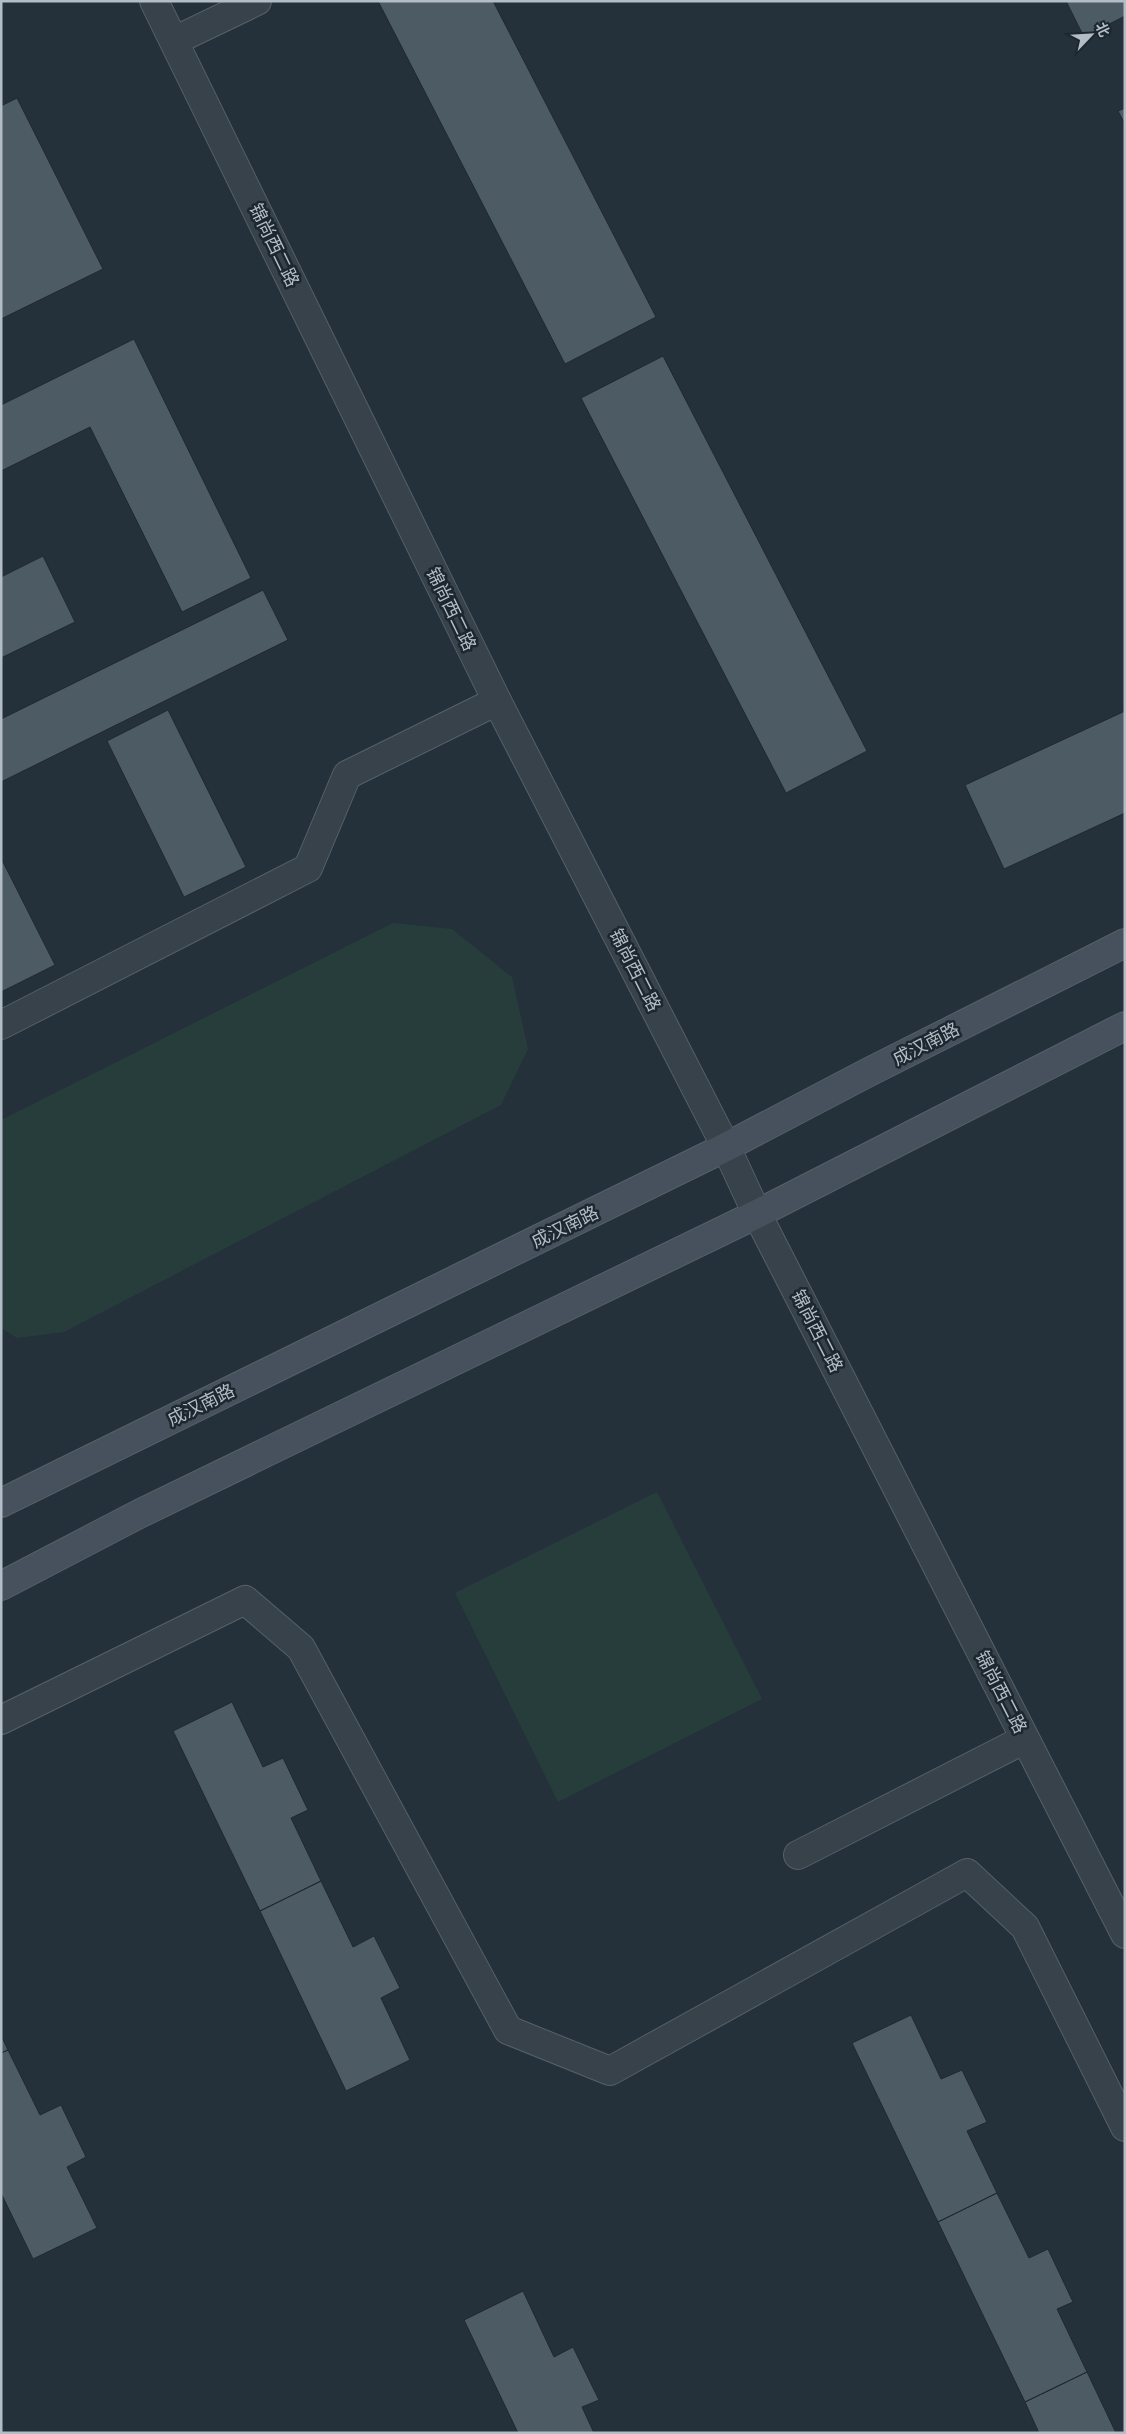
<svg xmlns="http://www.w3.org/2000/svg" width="1126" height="2434" font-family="Quicksand,'Noto Sans SC',sans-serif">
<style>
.green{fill:#273d3c}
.building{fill:#4d5b65;stroke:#1f2931}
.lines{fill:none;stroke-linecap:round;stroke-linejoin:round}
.minor-casing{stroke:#566068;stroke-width:30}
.tertiary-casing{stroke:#566068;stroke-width:30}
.secondary-casing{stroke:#566068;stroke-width:30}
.minor{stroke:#38424a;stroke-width:28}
.tertiary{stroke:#38424a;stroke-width:28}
.secondary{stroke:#46515d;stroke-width:28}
.labels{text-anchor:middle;stroke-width:5;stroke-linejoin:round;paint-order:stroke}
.street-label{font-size:18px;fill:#b3bdc6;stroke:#1d272f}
</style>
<rect width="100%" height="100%" fill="#24303a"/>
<path class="green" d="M 393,923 L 452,929 L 512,977 L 528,1049 L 501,1105 L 64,1332 L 17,1338 L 1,1328 L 1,1120 Z
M 657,1492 L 762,1699 L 558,1802 L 455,1593 Z"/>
<path class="building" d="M 378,1 L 493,1 L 656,317 L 565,364 Z
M 1066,1 L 1125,1 L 1125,16 L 1084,37 Z
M 17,98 L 103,269 L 1,319 L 1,106 Z
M 1125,108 L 1125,124 L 1118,111 Z
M 134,339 L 251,578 L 182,612 L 90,427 L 1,471 L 1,405 Z
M 663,356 L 867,751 L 786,793 L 581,398 Z
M 43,556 L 75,622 L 1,658 L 1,577 Z
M 263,590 L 288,640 L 1,782 L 1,719 Z
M 168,710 L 246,867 L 184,897 L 107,741 Z
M 1125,711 L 1125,813 L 1004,869 L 965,785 Z
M 1,858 L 55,965 L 1,992 Z
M 232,1702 L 263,1767 L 283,1758 L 308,1810 L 291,1818 L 321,1881 L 260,1911 L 173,1731 Z
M 321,1881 L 353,1947 L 374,1936 L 400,1988 L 381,1998 L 410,2060 L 346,2091 L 260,1911 Z
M 911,2015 L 941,2079 L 962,2070 L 987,2122 L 967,2131 L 997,2193 L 938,2222 L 852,2043 Z
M 1,2035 L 8,2050 L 1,2053 Z
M 8,2050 L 40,2115 L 61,2105 L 86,2157 L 67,2167 L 97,2228 L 33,2259 L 1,2193 L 1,2053 Z
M 997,2193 L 1029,2258 L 1048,2249 L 1073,2302 L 1057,2309 L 1087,2372 L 1025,2402 L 938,2222 Z
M 523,2291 L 554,2357 L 573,2347 L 599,2400 L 582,2407 L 594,2433 L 518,2433 L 464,2320 Z
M 1087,2372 L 1116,2433 L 1039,2433 L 1025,2402 Z"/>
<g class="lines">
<defs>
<path id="minor" d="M 174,41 L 257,1
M 1,1025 L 308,868 L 347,775 L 497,701
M 1,1720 L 245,1600 L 301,1648 L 508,2030 L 610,2071 L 967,1873 L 1025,1927 L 1125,2127
M 798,1855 L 1025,1739"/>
<path id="tertiary" d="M 154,1 L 497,701 L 726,1147 L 757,1214 L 1125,1934"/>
<path id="secondary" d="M 1,1503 L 726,1147 L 867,1073 L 1125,943
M 1,1586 L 139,1514 L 757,1214 L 1125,1026"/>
</defs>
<use href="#minor" class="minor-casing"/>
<use href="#tertiary" class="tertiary-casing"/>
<use href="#secondary" class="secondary-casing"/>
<use href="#minor" class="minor"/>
<use href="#tertiary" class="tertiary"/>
<use href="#secondary" class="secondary"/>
</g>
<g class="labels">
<g class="street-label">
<text transform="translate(274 245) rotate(64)" y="6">锦尚西二路</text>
<text transform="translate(451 609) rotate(64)" y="6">锦尚西二路</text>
<text transform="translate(635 970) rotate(63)" y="6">锦尚西二路</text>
<text transform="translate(926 1044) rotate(-27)" y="6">成汉南路</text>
<text transform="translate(565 1227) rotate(-26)" y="6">成汉南路</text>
<text transform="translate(817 1331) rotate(63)" y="6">锦尚西二路</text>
<text transform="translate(201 1405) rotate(-26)" y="6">成汉南路</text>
<text transform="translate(1001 1692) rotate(63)" y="6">锦尚西二路</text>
</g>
</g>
<rect width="1126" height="2434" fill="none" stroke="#b3bdc6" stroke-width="5"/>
<g transform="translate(1091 35) rotate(65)" stroke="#1d272f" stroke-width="4" paint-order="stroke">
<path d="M0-4L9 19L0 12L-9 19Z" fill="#b3bdc6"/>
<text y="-8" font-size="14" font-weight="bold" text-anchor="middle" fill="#b3bdc6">北</text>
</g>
</svg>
